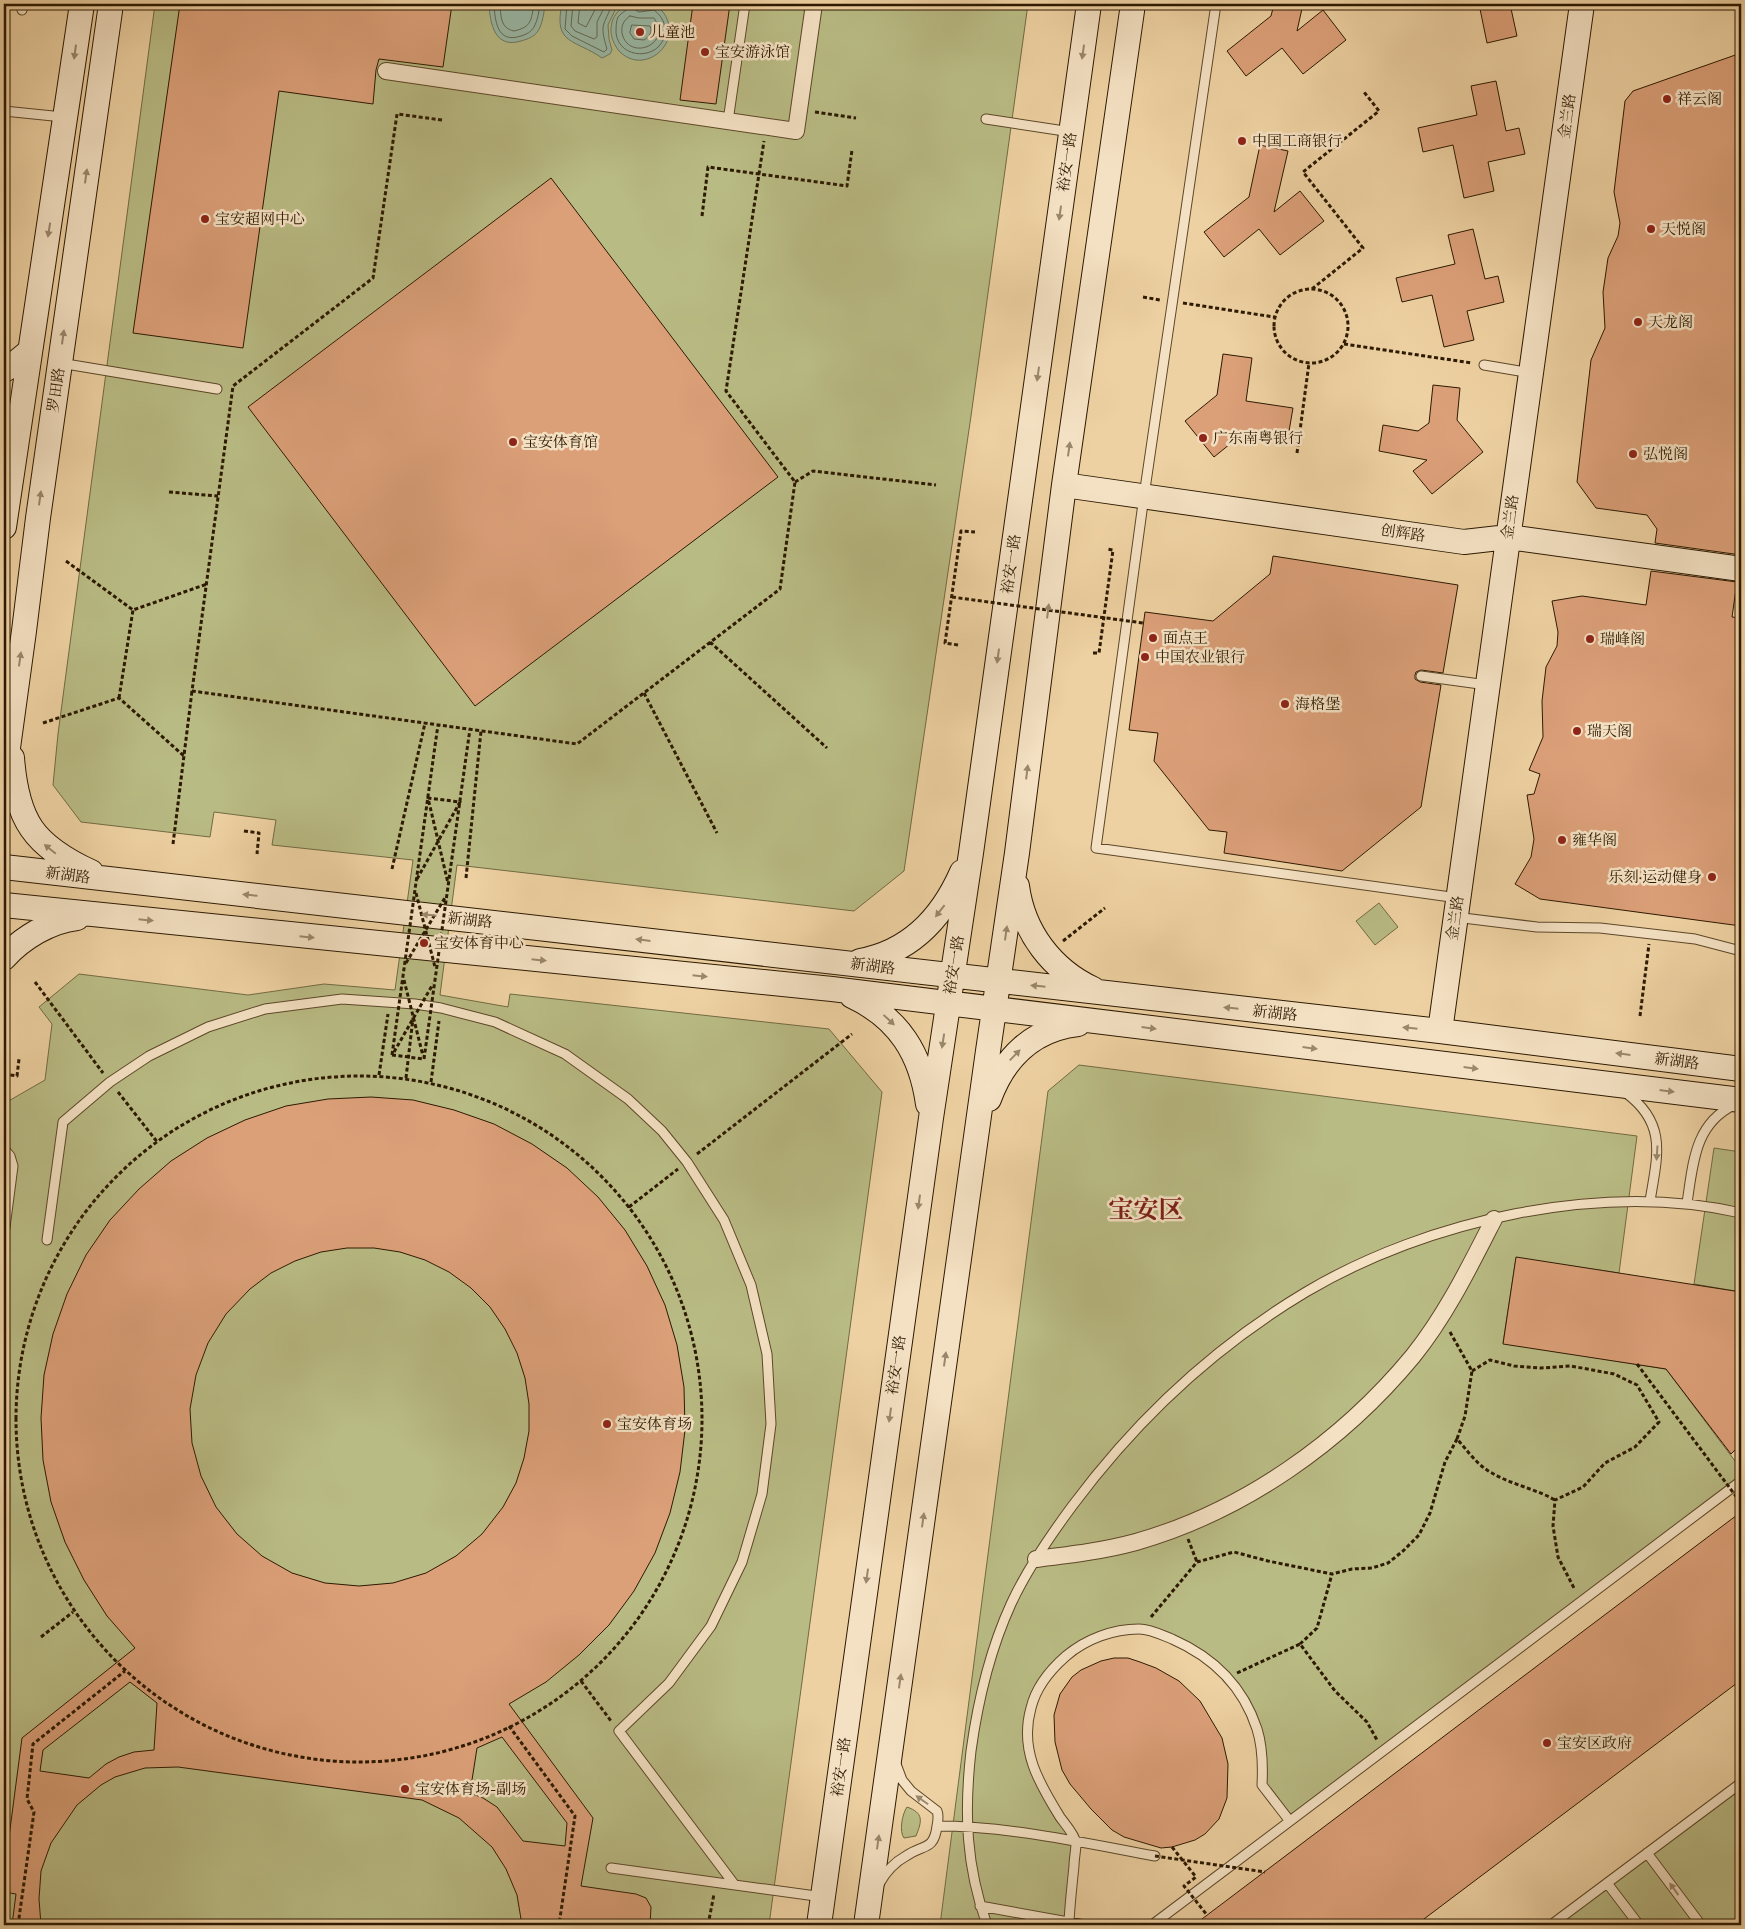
<svg xmlns="http://www.w3.org/2000/svg" width="1745" height="1929" font-family="Vollkorn,'Noto Serif SC',serif">
<style>
.green{fill:#b9bb84;stroke:#726a42}
.water{fill:#99b7a4;stroke:#6d7862}
.lines{fill:none;stroke-linecap:round;stroke-linejoin:round}
.shore{stroke:#626852;stroke-width:1}
.building{fill:#dca079;stroke:#2c1900;fill-rule:evenodd}
.lane-casing{stroke:#5c4728;stroke-width:11}
.street-casing{stroke:#5c4728;stroke-width:18}
.secondary-casing{stroke:#2c1900;stroke-width:26}
.path{stroke:#2c1900;stroke-width:3;stroke-dasharray:4 2.5;stroke-linecap:butt}
.lane{stroke:#f4e1c3;stroke-width:9}
.street{stroke:#f4e1c3;stroke-width:16}
.secondary{stroke:#f4e1c3;stroke-width:24}
.path-bridge{stroke:#2c1900;stroke-width:3;stroke-dasharray:4 2.5;stroke-linecap:butt}
.oneway{fill:#9a876b}
.poi-dot{fill:#8f2418;stroke:#f4e1c3;stroke-width:2}
.labels{text-anchor:middle;stroke-width:5;stroke-linejoin:round;paint-order:stroke}
.poi-label{font-size:15px;fill:#2c1900;stroke:#f4e1c3;text-anchor:start}
.street-label{font-size:15px;fill:#2c1900;stroke:#f4e1c3}
.town-label{font-size:25px;font-weight:bold;fill:#7a1f14;stroke:#f4e1c3}
</style>
<rect width="100%" height="100%" fill="#eed1a2"/>
<filter id="stains"><feTurbulence type="fractalNoise" baseFrequency=".004" numOctaves="4"/><feColorMatrix values="0 0 0 0 .2 0 0 0 0 .09 0 0 0 0 .02 0 0 0 .5 -.17"/></filter>
<radialGradient id="worn" r=".72"><stop offset=".6" stop-color="#630" stop-opacity="0"/><stop offset="1" stop-color="#630" stop-opacity=".3"/></radialGradient>
<path class="green" d="M 155,4 L 1028,4 L 971,416 L 904,871 L 854,911 L 457,865 L 440,995 L 508,1007 L 510,994 L 829,1029 L 882,1092 L 769,1925 L 4,1925 L 4,1113 L 5,1103 L 45,1080 L 52,1024 L 39,1007 L 79,974 L 248,995 L 324,984 L 395,990 L 413,860 L 272,845 L 276,820 L 214,812 L 210,837 L 81,822 L 53,785 L 58,734 Z
M 1379,903 L 1398,927 L 1375,945 L 1356,921 Z
M 1079,1065 L 1637,1136 L 1619,1273 L 1516,1258 L 1503,1343 L 1666,1369 L 1741,1469 L 1741,1481 L 1289,1820 L 1262,1785 L 1263,1766 L 1248,1707 L 1212,1661 L 1141,1629 L 1106,1633 L 1053,1668 L 1031,1708 L 1029,1753 L 1076,1842 L 1069,1922 L 1085,1925 L 940,1925 L 1048,1091 Z
M 1714,1148 L 1741,1152 L 1741,1292 L 1694,1284 Z
M 1741,1783 L 1741,1925 L 1551,1925 Z
M 907,1807 C 924,1813 922,1821 916,1836 L 904,1838 C 899,1832 902,1814 907,1807 Z"/>
<path class="water" d="M 489,4 L 545,4 C 544,12 543,23 538,31 C 534,37 528,39 521,41 C 495,49 490,24 489,4 Z
M 562,4 L 618,4 L 608,25 L 609,39 L 612,50 L 610,54 L 602,58 C 575,39 553,45 562,4 Z
M 627,4 L 633,4 L 639,7 L 655,4 C 693,34 647,80 619,51 C 615,46 612,40 611,33 C 610,20 616,11 627,4 Z"/>
<g class="lines">
<path class="shore" d="M 494,4 C 495,21 497,44 521,36 C 527,34 531,32 534,27 C 538,20 539,11 540,4
M 500,4 C 501,16 500,28 514,31 C 532,27 531,20 534,4
M 567,4 L 565,29 L 572,36 L 604,52 L 607,49 C 599,22 604,27 612,4
M 573,4 L 571,26 L 575,31 L 594,39 L 597,37 L 597,22 L 606,4
M 580,4 L 578,23 L 586,27 L 598,4
M 630,7 L 639,12 L 654,10 C 662,16 666,24 665,34 C 660,61 619,60 616,33 C 616,28 616,21 618,17 C 621,13 627,10 630,7 Z
M 630,16 L 639,18 L 654,18 C 673,45 628,62 622,33 C 621,25 624,20 630,16 Z
M 632,25 L 650,26 C 653,32 649,37 644,40 L 634,39 L 630,33 Z"/>
</g>
<path class="building" d="M 180,4 L 452,4 L 443,67 L 379,59 L 376,70 L 373,104 L 279,91 L 243,348 L 133,333 Z
M 693,4 L 730,4 L 716,104 L 680,100 Z
M 1274,4 L 1303,4 L 1297,31 L 1323,10 L 1346,40 L 1303,74 L 1282,48 L 1246,76 L 1227,51 L 1271,16 Z
M 1479,4 L 1510,4 L 1517,36 L 1487,43 Z
M 1741,53 L 1741,555 L 1655,543 L 1657,529 L 1647,515 L 1596,508 L 1577,482 L 1591,360 L 1605,328 L 1603,292 L 1608,258 L 1618,236 L 1620,223 L 1614,192 L 1625,101 L 1633,91 Z
M 1496,81 L 1506,131 L 1519,128 L 1525,154 L 1488,162 L 1494,191 L 1464,198 L 1453,145 L 1423,152 L 1418,128 L 1477,115 L 1471,86 Z
M 1260,145 L 1288,151 L 1274,212 L 1300,191 L 1324,221 L 1280,255 L 1259,229 L 1224,257 L 1204,232 L 1249,197 Z
M 551,178 L 778,477 L 475,706 L 248,407 Z
M 1473,229 L 1485,279 L 1498,276 L 1504,302 L 1467,311 L 1474,340 L 1444,347 L 1432,295 L 1402,302 L 1396,278 L 1455,264 L 1448,235 Z
M 1223,354 L 1252,358 L 1246,401 L 1293,408 L 1288,437 L 1246,431 L 1214,457 L 1185,421 L 1217,395 Z
M 1433,385 L 1460,388 L 1457,420 L 1483,452 L 1432,494 L 1413,471 L 1427,460 L 1379,451 L 1383,425 L 1418,431 L 1429,423 Z
M 1273,556 L 1458,585 L 1443,673 L 1421,670 L 1416,672 L 1415,675 L 1415,679 L 1420,682 L 1441,685 L 1421,807 L 1342,871 L 1224,853 L 1227,832 L 1209,830 L 1154,761 L 1158,733 L 1129,730 L 1145,612 L 1213,621 L 1270,574 Z
M 1651,571 L 1737,582 L 1732,617 L 1741,618 L 1741,926 L 1540,899 L 1515,884 L 1531,857 L 1534,839 L 1527,795 L 1534,794 L 1540,774 L 1529,770 L 1543,737 L 1542,701 L 1546,667 L 1557,646 L 1558,632 L 1552,601 L 1582,596 L 1646,605 Z
M 371,1097 L 413,1100 L 454,1110 L 494,1124 L 532,1144 L 567,1168 L 598,1197 L 625,1230 L 647,1266 L 665,1305 L 677,1345 L 684,1387 L 685,1430 L 680,1472 L 670,1513 L 655,1553 L 634,1591 L 609,1625 L 579,1655 L 546,1682 L 509,1704 L 593,1818 L 581,1886 L 636,1894 L 646,1898 L 651,1907 L 650,1925 L 522,1925 L 517,1895 L 506,1869 L 492,1847 L 459,1818 L 422,1800 L 178,1767 L 145,1768 L 115,1777 L 101,1785 L 77,1805 L 51,1843 L 41,1871 L 39,1899 L 41,1925 L 12,1925 L 16,1894 L 4,1892 L 4,1860 L 6,1860 L 22,1738 L 135,1648 L 107,1616 L 84,1580 L 65,1542 L 51,1502 L 43,1460 L 41,1418 L 44,1375 L 53,1334 L 67,1294 L 86,1255 L 110,1220 L 139,1189 L 171,1161 L 207,1138 L 245,1120 L 286,1106 L 328,1099 ZM 347,1248 L 374,1248 L 400,1252 L 425,1260 L 449,1272 L 471,1288 L 490,1307 L 505,1329 L 517,1353 L 525,1378 L 529,1404 L 529,1431 L 524,1458 L 516,1483 L 503,1507 L 482,1534 L 456,1556 L 426,1573 L 393,1583 L 359,1586 L 325,1583 L 292,1573 L 262,1556 L 237,1534 L 216,1507 L 201,1476 L 192,1443 L 190,1409 L 196,1375 L 208,1343 L 226,1314 L 250,1289 L 271,1273 L 295,1261 L 321,1252 ZM 130,1682 L 157,1703 L 154,1750 L 134,1752 L 119,1757 L 106,1764 L 89,1778 L 40,1771 L 43,1750 ZM 502,1737 L 567,1823 L 565,1846 L 523,1841 L 497,1807 L 483,1798 L 470,1793 L 477,1748 Z
M 1516,1257 L 1741,1292 L 1741,1444 L 1731,1454 L 1666,1369 L 1503,1344 Z
M 1741,1512 L 1741,1680 L 1574,1806 L 1416,1925 L 1194,1925 Z
M 1114,1658 L 1128,1658 L 1140,1662 L 1156,1668 L 1179,1681 L 1200,1701 L 1222,1738 L 1228,1764 L 1227,1798 L 1219,1819 L 1205,1834 L 1195,1840 L 1172,1847 L 1161,1848 L 1124,1837 L 1112,1830 L 1091,1809 L 1070,1784 L 1062,1770 L 1055,1742 L 1054,1715 L 1060,1694 L 1072,1677 L 1081,1670 L 1101,1661 Z"/>
<g class="lines">
<defs>
<path id="lane" d="M 1216,4 L 1144,496 L 1096,848 L 1458,898
M 22,10 L 23,4
M 4,111 L 63,117
M 986,119 L 1071,132
M 728,121 L 745,4
M 60,363 L 217,389
M 1484,365 L 1531,373
M 1421,676 L 1487,685
M 1455,917 L 1537,927 L 1600,928 L 1695,939 L 1741,951
M 1626,1093 C 1668,1124 1657,1157 1650,1201
M 4,1149 L 10,1156 L 13,1166 L 4,1235
M 1687,1203 C 1693,1165 1694,1124 1734,1105
M 47,1240 L 63,1122 L 110,1082 L 149,1056 L 208,1027 L 265,1009 L 342,999 L 415,1004 L 441,1008 L 495,1022 L 565,1054 L 628,1099 L 662,1131 L 687,1162 L 724,1220 L 751,1285 L 767,1354 L 771,1424 L 762,1494 L 742,1562 L 711,1626 L 669,1683 L 619,1731 L 734,1884
M 937,1826 C 1009,1826 1084,1843 1155,1856
M 1647,1853 L 1701,1925
M 611,1868 L 823,1897
M 1607,1883 L 1639,1925
M 879,1884 C 885,1873 895,1862 906,1856 C 923,1844 934,1851 937,1826 C 938,1821 939,1816 937,1811 L 911,1791 L 902,1780 L 896,1764
M 980,1906 L 1085,1925
M 1069,1922 C 1070,1903 1072,1885 1074,1866 C 1074,1859 1076,1850 1076,1843 C 1075,1835 1065,1824 1060,1817 C 1039,1783 1019,1750 1031,1708 C 1036,1687 1050,1670 1066,1656 C 1086,1639 1113,1629 1139,1629 C 1150,1629 1162,1635 1172,1639 C 1213,1657 1243,1686 1257,1729 C 1263,1748 1263,1766 1262,1785 L 1289,1820
M 987,1925 C 966,1866 964,1813 971,1751 C 978,1700 990,1650 1011,1604 C 1027,1569 1050,1536 1073,1505 C 1137,1419 1214,1347 1306,1292 C 1427,1220 1602,1181 1741,1213
M 1152,1925 L 1741,1481
M 1551,1925 L 1741,1783"/>
<path id="street" d="M 386,71 L 796,131 L 814,4
M 1036,1559 C 1069,1555 1103,1551 1136,1542 C 1244,1511 1342,1442 1413,1356 C 1446,1315 1470,1266 1494,1219"/>
<path id="secondary" d="M 4,370 L 13,365 L 30,351
M 1064,485 L 1464,542 L 1508,537 L 1741,569
M 4,527 L 82,4
M 12,758 C 17,821 33,845 91,872
M 4,777 L 24,631 L 38,518 L 111,4
M 4,867 L 1440,1031 L 1741,1069
M 1017,886 C 1023,932 1052,970 1093,989
M 4,905 L 832,989 L 1741,1100
M 4,958 C 22,938 50,921 77,918
M 860,961 C 910,952 942,918 962,872
M 852,996 C 899,1018 921,1054 928,1104
M 1440,1031 L 1582,4
M 989,1099 C 1004,1058 1033,1029 1078,1024
M 819,1925 L 931,1118 L 971,853 L 1089,4
M 866,1925 L 988,1051 L 1017,853 L 1064,485 L 1133,4"/>
</defs>
<use href="#lane" class="lane-casing"/>
<use href="#street" class="street-casing"/>
<use href="#secondary" class="secondary-casing"/>
<path class="path" d="M 815,112 L 856,118
M 442,120 L 397,114 L 373,278 L 233,386 L 192,691 L 577,744 L 780,589 L 795,482 L 726,391 L 764,141
M 702,216 L 708,167 L 847,186 L 852,150
M1274 326a37 37 0 1 1 74 0a37 37 0 1 1-74 0Z
M 1312,289 L 1363,248 L 1303,172 L 1379,111 L 1364,92
M 1143,297 L 1160,300
M 1183,303 L 1274,317
M 1344,344 L 1472,363
M 1297,453 L 1309,363
M 795,482 L 813,471 L 936,485
M 169,492 L 218,496
M 66,561 L 133,610 L 207,584
M 710,642 L 827,748
M 958,645 L 945,643 L 961,531 L 975,532
M 1093,653 L 1099,653 L 1113,550 L 1107,549
M 644,693 L 717,833
M 119,698 L 133,610
M 43,723 L 119,698 L 184,756
M 435,746 L 438,725
M 467,750 L 470,729
M 244,831 L 259,833 L 257,854
M 173,844 L 192,691
M 392,869 L 425,723
M 466,878 L 481,731
M 417,879 L 460,802 L 428,798 L 448,883
M 1063,941 L 1105,908
M 35,982 L 103,1073
M 1640,1016 L 1649,944
M 392,1055 L 424,1059
M 4,1074 L 17,1076 L 19,1059
M 379,1075 L 388,1014
M16 1419a343 343 0 1 1 686 0a343 343 0 1 1-686 0Z
M 406,1078 L 413,1018
M 431,1082 L 439,1021
M 118,1092 L 158,1143
M 697,1154 L 852,1034
M 629,1207 L 678,1169
M 1450,1332 L 1472,1371 L 1465,1416 L 1457,1439
M 1472,1371 L 1490,1360 L 1514,1366 L 1541,1368 L 1571,1366 L 1614,1374 L 1637,1385 L 1659,1422 L 1635,1447 L 1605,1463 L 1583,1487 L 1555,1500 L 1553,1526 L 1558,1557 L 1575,1590
M 1188,1539 L 1197,1562
M 1151,1617 L 1197,1562 L 1234,1552 L 1268,1561 L 1332,1574 L 1352,1569 L 1372,1568 L 1388,1563 L 1403,1551 L 1419,1535 L 1430,1513 L 1445,1462 L 1457,1439 C 1466,1449 1476,1463 1487,1470 C 1508,1484 1534,1488 1555,1500
M 41,1637 L 73,1612
M 1300,1644 L 1317,1628 L 1332,1574
M 1237,1673 L 1300,1644 L 1335,1691 L 1367,1722 L 1377,1740
M 581,1681 L 611,1721
M 509,1726 L 575,1816 L 559,1925
M 18,1925 L 34,1812 L 27,1799 L 33,1744 L 125,1671
M 708,1925 L 714,1894"/>
<use href="#lane" class="lane"/>
<use href="#street" class="street"/>
<use href="#secondary" class="secondary"/>
<path class="path-bridge" d="M 952,597 L 1143,623
M 416,893 L 435,967
M 406,963 L 446,896
M 404,980 L 423,1056
M 394,1052 L 433,984
M 392,1055 L 435,746
M 424,1059 L 467,750
M 1637,1364 L 1741,1503
M 1172,1847 L 1196,1877 L 1184,1886 L 1207,1915
M 1155,1856 L 1265,1872"/>
</g>
<defs><path id="oneway-solid" d="M-6-.8H1V-3.2L6.5 0L1 3.2V.8H-6Z" transform="scale(1.25)"/></defs>
<g class="oneway">
<use href="#oneway-solid" transform="translate(75 52) rotate(98)"/>
<use href="#oneway-solid" transform="translate(1083 52) rotate(98)"/>
<use href="#oneway-solid" transform="translate(86 176) rotate(-82)"/>
<use href="#oneway-solid" transform="translate(1060 213) rotate(98)"/>
<use href="#oneway-solid" transform="translate(49 230) rotate(99)"/>
<use href="#oneway-solid" transform="translate(63 337) rotate(-82)"/>
<use href="#oneway-solid" transform="translate(1038 374) rotate(98)"/>
<use href="#oneway-solid" transform="translate(1069 449) rotate(-82)"/>
<use href="#oneway-solid" transform="translate(40 498) rotate(-82)"/>
<use href="#oneway-solid" transform="translate(1048 611) rotate(-83)"/>
<use href="#oneway-solid" transform="translate(998 656) rotate(98)"/>
<use href="#oneway-solid" transform="translate(20 659) rotate(-82)"/>
<use href="#oneway-solid" transform="translate(1027 772) rotate(-83)"/>
<use href="#oneway-solid" transform="translate(50 849) rotate(-141)"/>
<use href="#oneway-solid" transform="translate(250 895) rotate(-174)"/>
<use href="#oneway-solid" transform="translate(940 911) rotate(128)"/>
<use href="#oneway-solid" transform="translate(429 915) rotate(-174)"/>
<use href="#oneway-solid" transform="translate(146 920) rotate(6)"/>
<use href="#oneway-solid" transform="translate(1006 933) rotate(-82)"/>
<use href="#oneway-solid" transform="translate(307 937) rotate(6)"/>
<use href="#oneway-solid" transform="translate(643 940) rotate(-173)"/>
<use href="#oneway-solid" transform="translate(539 960) rotate(6)"/>
<use href="#oneway-solid" transform="translate(700 976) rotate(6)"/>
<use href="#oneway-solid" transform="translate(1038 986) rotate(-174)"/>
<use href="#oneway-solid" transform="translate(1231 1008) rotate(-174)"/>
<use href="#oneway-solid" transform="translate(889 1020) rotate(43)"/>
<use href="#oneway-solid" transform="translate(1149 1028) rotate(7)"/>
<use href="#oneway-solid" transform="translate(1410 1028) rotate(-174)"/>
<use href="#oneway-solid" transform="translate(943 1041) rotate(99)"/>
<use href="#oneway-solid" transform="translate(1310 1048) rotate(7)"/>
<use href="#oneway-solid" transform="translate(1623 1054) rotate(-173)"/>
<use href="#oneway-solid" transform="translate(1015 1055) rotate(-46)"/>
<use href="#oneway-solid" transform="translate(1471 1068) rotate(7)"/>
<use href="#oneway-solid" transform="translate(1667 1091) rotate(7)"/>
<use href="#oneway-solid" transform="translate(1657 1153) rotate(94)"/>
<use href="#oneway-solid" transform="translate(919 1202) rotate(98)"/>
<use href="#oneway-solid" transform="translate(945 1359) rotate(-82)"/>
<use href="#oneway-solid" transform="translate(890 1415) rotate(98)"/>
<use href="#oneway-solid" transform="translate(923 1520) rotate(-82)"/>
<use href="#oneway-solid" transform="translate(867 1576) rotate(98)"/>
<use href="#oneway-solid" transform="translate(900 1681) rotate(-82)"/>
<use href="#oneway-solid" transform="translate(922 1800) rotate(-145)"/>
<use href="#oneway-solid" transform="translate(878 1842) rotate(-82)"/>
<use href="#oneway-solid" transform="translate(1674 1889) rotate(-126)"/>
</g>
<g class="poi-dot">
<circle cx="640" cy="32" r="5"/>
<circle cx="705" cy="52" r="5"/>
<circle cx="1667" cy="99" r="5"/>
<circle cx="1242" cy="141" r="5"/>
<circle cx="205" cy="219" r="5"/>
<circle cx="1651" cy="229" r="5"/>
<circle cx="1638" cy="322" r="5"/>
<circle cx="1203" cy="438" r="5"/>
<circle cx="513" cy="442" r="5"/>
<circle cx="1633" cy="454" r="5"/>
<circle cx="1153" cy="638" r="5"/>
<circle cx="1590" cy="639" r="5"/>
<circle cx="1145" cy="657" r="5"/>
<circle cx="1285" cy="704" r="5"/>
<circle cx="1577" cy="731" r="5"/>
<circle cx="1562" cy="840" r="5"/>
<circle cx="1712" cy="877" r="5"/>
<circle cx="424" cy="943" r="5"/>
<circle cx="607" cy="1424" r="5"/>
<circle cx="1547" cy="1743" r="5"/>
<circle cx="405" cy="1789" r="5"/>
</g>
<g class="labels">
<g class="poi-label">
<text x="650" y="37">儿童池</text>
<text x="715" y="57">宝安游泳馆</text>
<text x="1677" y="104">祥云阁</text>
<text x="1252" y="146">中国工商银行</text>
<text x="215" y="224">宝安超网中心</text>
<text x="1661" y="234">天悦阁</text>
<text x="1648" y="327">天龙阁</text>
<text x="1213" y="443">广东南粤银行</text>
<text x="523" y="447">宝安体育馆</text>
<text x="1643" y="459">弘悦阁</text>
<text x="1163" y="643">面点王</text>
<text x="1600" y="644">瑞峰阁</text>
<text x="1155" y="662">中国农业银行</text>
<text x="1295" y="709">海格堡</text>
<text x="1587" y="736">瑞天阁</text>
<text x="1572" y="845">雍华阁</text>
<text x="1702" y="882" text-anchor="end">乐刻·运动健身</text>
<text x="434" y="948">宝安体育中心</text>
<text x="617" y="1429">宝安体育场</text>
<text x="1557" y="1748">宝安区政府</text>
<text x="415" y="1794">宝安体育场-副场</text>
</g>
<g class="street-label">
<text transform="translate(1567 116) rotate(-82)" y="5">金兰路</text>
<text transform="translate(1067 162) rotate(-82)" y="5">裕安一路</text>
<text transform="translate(56 390) rotate(-82)" y="5">罗田路</text>
<text transform="translate(1510 517) rotate(-82)" y="5">金兰路</text>
<text transform="translate(1403 533) rotate(8)" y="5">创辉路</text>
<text transform="translate(1011 564) rotate(-82)" y="5">裕安一路</text>
<text transform="translate(68 875) rotate(7)" y="5">新湖路</text>
<text transform="translate(1455 918) rotate(-82)" y="5">金兰路</text>
<text transform="translate(470 920) rotate(6)" y="5">新湖路</text>
<text transform="translate(954 965) rotate(-81)" y="5">裕安一路</text>
<text transform="translate(873 966) rotate(7)" y="5">新湖路</text>
<text transform="translate(1275 1013) rotate(6)" y="5">新湖路</text>
<text transform="translate(1677 1061) rotate(7)" y="5">新湖路</text>
<text transform="translate(896 1365) rotate(-82)" y="5">裕安一路</text>
<text transform="translate(841 1767) rotate(-82)" y="5">裕安一路</text>
</g>
<g class="town-label">
<text x="1146" y="1218">宝安区</text>
</g>
</g>
<rect width="1745" height="1929" fill="none" stroke="#eed1a2" stroke-width="20"/>
<rect x="5" y="5" width="1735" height="1919" fill="none" stroke="#2c1900" stroke-width="2.5"/>
<rect x="10" y="10" width="1725" height="1909" fill="none" stroke="#2c1900"/>
<rect width="100%" height="100%" filter="url(#stains)"/>
<rect width="100%" height="100%" fill="url(#worn)"/>
</svg>
